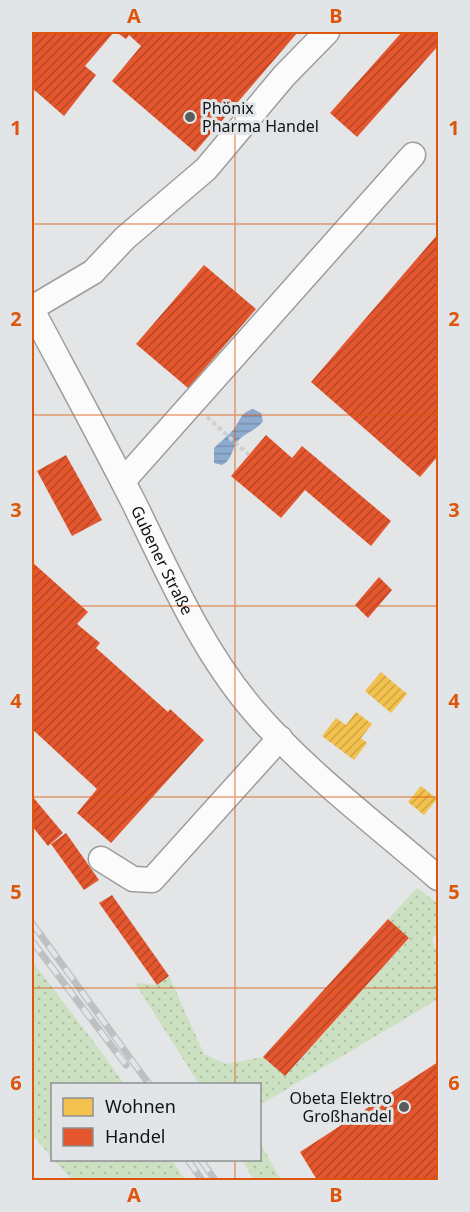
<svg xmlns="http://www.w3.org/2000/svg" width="470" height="1212" font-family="'Noto Sans',sans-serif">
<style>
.grass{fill:url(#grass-dots)}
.water{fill:url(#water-rules)}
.homes{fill:url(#homes-hatch)}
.shops{fill:url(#shops-hatch)}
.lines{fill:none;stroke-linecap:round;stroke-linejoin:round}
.minor-casing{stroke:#9c9e9e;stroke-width:27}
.path{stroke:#cfcfd0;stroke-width:4;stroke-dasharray:4.5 3;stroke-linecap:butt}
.minor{stroke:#fbfbfb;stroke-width:24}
.rail-casing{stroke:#bfc0c1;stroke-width:7}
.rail{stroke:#e2e5e7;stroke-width:4.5;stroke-dasharray:14;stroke-linecap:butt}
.grid{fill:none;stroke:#dd560c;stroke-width:1.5;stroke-opacity:0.55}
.poi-dot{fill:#5b5c5e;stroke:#e2e5e7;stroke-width:2}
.labels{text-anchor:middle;stroke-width:6;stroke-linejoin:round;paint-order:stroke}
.poi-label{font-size:16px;fill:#121314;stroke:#e2e5e7;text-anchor:start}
.street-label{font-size:16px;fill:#121314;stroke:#e2e5e7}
.neatline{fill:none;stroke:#dd560c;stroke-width:2}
.grid-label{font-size:20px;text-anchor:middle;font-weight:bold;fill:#dd560c}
</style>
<defs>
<pattern id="grass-dots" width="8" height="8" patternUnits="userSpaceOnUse" patternTransform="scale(1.5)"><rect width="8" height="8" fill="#cce1c2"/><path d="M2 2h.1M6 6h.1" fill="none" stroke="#aec0a6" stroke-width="1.8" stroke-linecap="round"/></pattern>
<pattern id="water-rules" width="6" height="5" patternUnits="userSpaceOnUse" patternTransform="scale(1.5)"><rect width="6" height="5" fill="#8daacf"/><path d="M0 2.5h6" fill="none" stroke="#7991b1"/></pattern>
<pattern id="homes-hatch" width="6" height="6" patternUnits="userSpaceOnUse" patternTransform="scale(1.5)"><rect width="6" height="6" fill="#f2c14e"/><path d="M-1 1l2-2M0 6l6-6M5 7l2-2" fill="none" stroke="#cea543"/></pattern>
<pattern id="shops-hatch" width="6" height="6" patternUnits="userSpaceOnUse" patternTransform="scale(1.5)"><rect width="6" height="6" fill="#e4572e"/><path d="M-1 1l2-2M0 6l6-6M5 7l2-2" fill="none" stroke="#b74726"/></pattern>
</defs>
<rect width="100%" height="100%" fill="#e3e5e6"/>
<path class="grass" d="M 417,888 L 438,904 L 438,933 L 432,938 L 438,955 L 438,999 L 260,1105 L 260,1084 L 199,1084 L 135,983 L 157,985 L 169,976 L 204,1054 L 226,1064 L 263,1057 L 285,1076 L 409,939 L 388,919 Z
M 32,961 L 106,1058 L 124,1084 L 52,1084 L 52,1158 L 32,1134 Z
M 260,1143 L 281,1180 L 254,1180 L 242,1160 L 260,1160 Z
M 54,1160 L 172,1160 L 185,1180 L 72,1180 Z"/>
<path class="water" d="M 253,409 L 261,413 L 263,421 C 256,431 244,433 237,442 C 231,451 232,460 222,465 L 214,463 L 214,448 C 220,442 228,436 233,430 C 241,421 239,413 253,409 Z"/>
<path class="homes" d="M 381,672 L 407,694 L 391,713 L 365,691 Z
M 356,712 L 372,724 L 361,738 L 367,743 L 354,760 L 322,736 L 336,718 L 346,725 Z
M 421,786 L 437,799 L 424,815 L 408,802 Z"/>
<path class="shops" d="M 32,32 L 114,32 L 85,66 L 96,75 L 64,116 L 32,88 Z
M 116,32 L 298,32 L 195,152 L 112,81 L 141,46 L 129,35 L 126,39 Z
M 402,32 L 438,32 L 438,46 L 357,137 L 330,113 Z
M 438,234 L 438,456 L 420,477 L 311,382 Z
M 204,265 L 256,309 L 188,388 L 136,344 Z
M 266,435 L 292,458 L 302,446 L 391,521 L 371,546 L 305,490 L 281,518 L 231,476 Z
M 66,455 L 102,520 L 72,536 L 37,471 Z
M 32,562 L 88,612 L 77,624 L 100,643 L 96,648 L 168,712 L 170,709 L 204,740 L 111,843 L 77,813 L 97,789 L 32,729 Z
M 379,577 L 392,590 L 368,618 L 355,605 Z
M 32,796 L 63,833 L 48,846 L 32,826 Z
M 66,833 L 99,880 L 84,890 L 51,844 Z
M 112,895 L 169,976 L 157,985 L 99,903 Z
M 388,919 L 409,938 L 285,1076 L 263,1057 Z
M 438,1062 L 438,1180 L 317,1180 L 300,1152 Z"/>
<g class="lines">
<defs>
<g id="minor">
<path d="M 32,308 L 93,272 L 125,238 L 206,169 L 284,76 L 327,32"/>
<path id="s1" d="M 32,310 C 66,374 101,438 134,503 C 169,574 201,649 253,710 C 307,773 376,824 438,878"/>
<path d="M 123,481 L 413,155"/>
<path d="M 101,859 L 133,879 L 152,880 L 280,738"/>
</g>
</defs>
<use href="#minor" class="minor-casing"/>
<path class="path" d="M 207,417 L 249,455"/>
<use href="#minor" class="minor"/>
<defs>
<path id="rail" d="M 32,923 L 149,1084
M 32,941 L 126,1065
M 188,1160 L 202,1180
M 201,1160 L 215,1180"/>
</defs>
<use href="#rail" class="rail-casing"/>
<use href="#rail" class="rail"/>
</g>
<path class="grid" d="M 235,32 L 235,1084M 32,224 L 438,224M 32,415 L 438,415M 32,606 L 438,606M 32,797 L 438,797M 32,988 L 438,988M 235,1160 L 235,1180"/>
<g class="poi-dot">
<circle cx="190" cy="117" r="6"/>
<circle cx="404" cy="1107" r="6"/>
</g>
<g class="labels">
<g class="poi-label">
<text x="202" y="114">Phönix<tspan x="202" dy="18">Pharma Handel</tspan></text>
<text x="392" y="1104" text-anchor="end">Obeta Elektro<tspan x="392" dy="18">Großhandel</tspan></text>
</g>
<g class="street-label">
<text dy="6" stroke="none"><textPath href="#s1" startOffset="282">Gubener Straße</textPath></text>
</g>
</g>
<rect width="470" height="1212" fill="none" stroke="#e2e5e7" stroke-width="66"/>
<rect x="51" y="1083" width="210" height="78" fill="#e2e5e7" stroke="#8f9193" stroke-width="1.5"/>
<rect x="63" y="1098" width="30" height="18" fill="#f2c14e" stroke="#8f9193" stroke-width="1.5"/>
<text x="105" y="1113" font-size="18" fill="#121314">Wohnen</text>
<rect x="63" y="1128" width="30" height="18" fill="#e4572e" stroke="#8f9193" stroke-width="1.5"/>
<text x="105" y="1143" font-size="18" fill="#121314">Handel</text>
<rect x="33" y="33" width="404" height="1146" class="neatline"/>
<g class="grid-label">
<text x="134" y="23">A</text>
<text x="336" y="23">B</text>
<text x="16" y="135">1</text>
<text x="454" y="135">1</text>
<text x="16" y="326">2</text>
<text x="454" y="326">2</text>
<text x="16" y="517">3</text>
<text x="454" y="517">3</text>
<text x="16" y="708">4</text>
<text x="454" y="708">4</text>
<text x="16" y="899">5</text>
<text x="454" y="899">5</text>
<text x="16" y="1090">6</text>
<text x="454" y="1090">6</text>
<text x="134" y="1202">A</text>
<text x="336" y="1202">B</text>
</g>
</svg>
